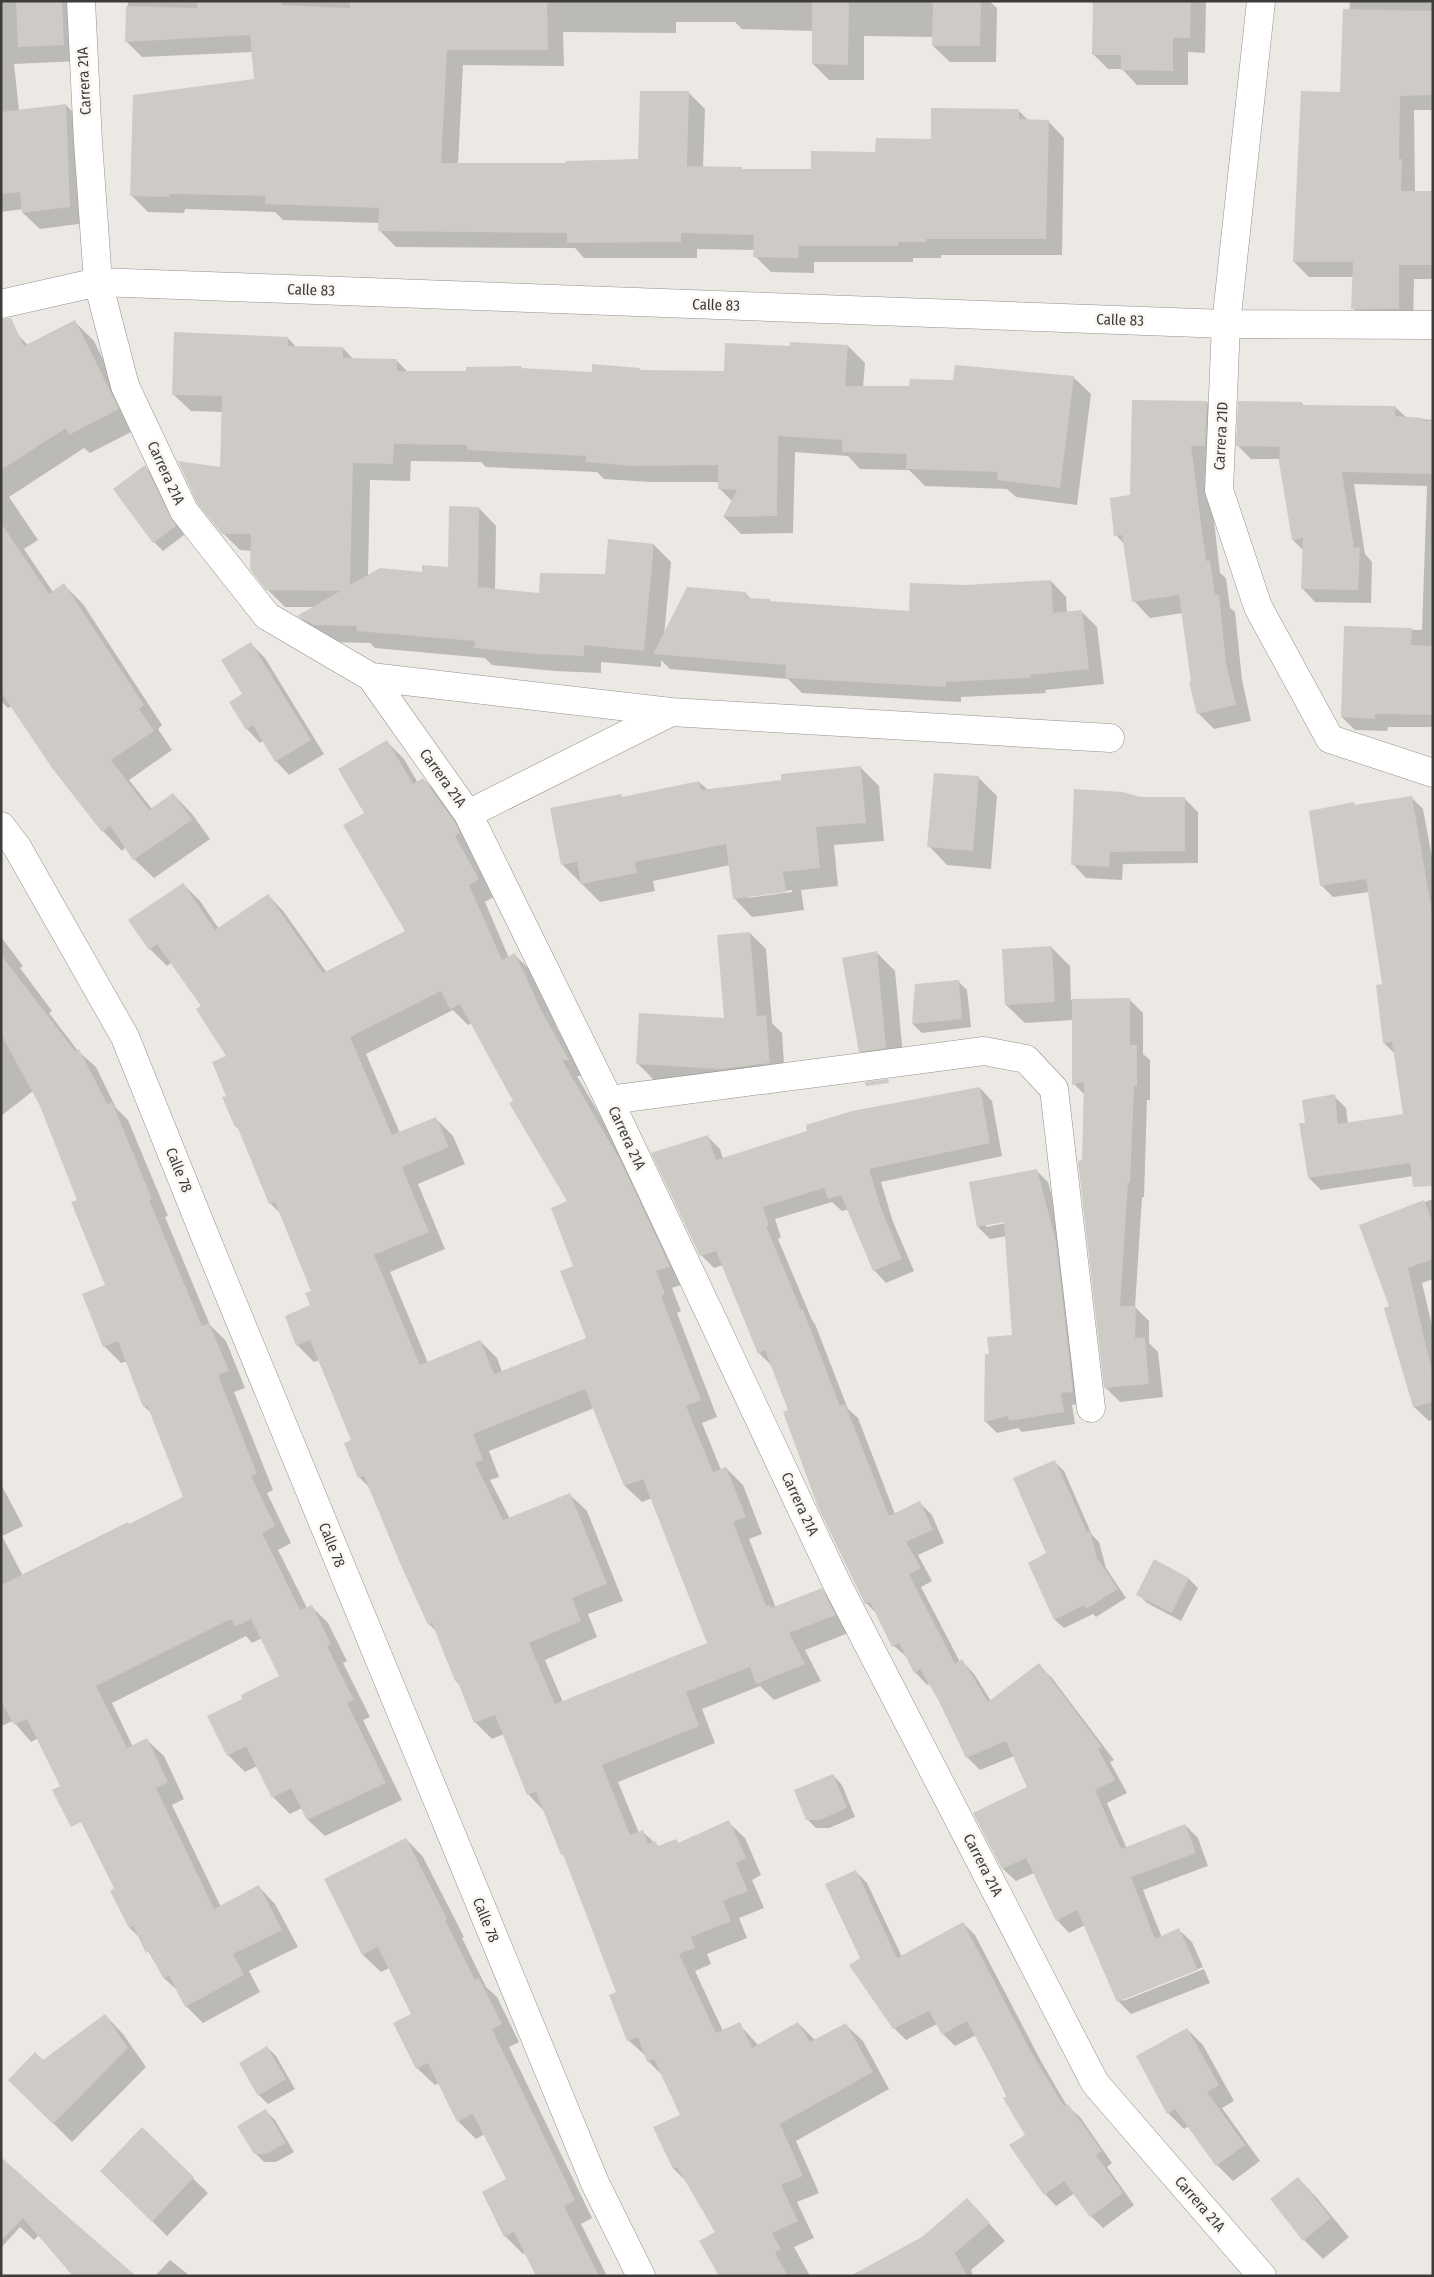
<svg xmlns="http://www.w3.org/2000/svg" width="1434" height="2277" font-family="'Fira Sans Condensed',sans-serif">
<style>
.shadow{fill:#0003;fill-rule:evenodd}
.building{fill:#cecac5;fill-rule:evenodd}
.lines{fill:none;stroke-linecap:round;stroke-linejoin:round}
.minor-casing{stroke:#94918c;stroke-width:29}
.tertiary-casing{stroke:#94918c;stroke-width:29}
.minor{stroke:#fff;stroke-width:28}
.tertiary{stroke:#fff;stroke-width:28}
.labels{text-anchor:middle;stroke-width:5;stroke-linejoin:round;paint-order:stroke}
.street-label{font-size:15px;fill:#3e3c3a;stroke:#faf6f1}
</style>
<rect width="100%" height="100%" fill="#ece9e4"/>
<path class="shadow" d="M 1,1 L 77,1 L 79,61 L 14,64 L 19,111 L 66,105 L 82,121 L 86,223 L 40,229 L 23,213 L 23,209 L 1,212 Z
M 128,1 L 989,1 L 997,8 L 996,62 L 950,62 L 933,46 L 934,37 L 864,36 L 864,80 L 829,80 L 813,64 L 813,31 L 742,29 L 735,22 L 676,22 L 676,33 L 563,32 L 564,66 L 463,65 L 458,164 L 567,165 L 640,161 L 688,92 L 705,109 L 703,168 L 812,171 L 932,140 L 1018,110 L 1029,121 L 1048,121 L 1064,138 L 1062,255 L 941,255 L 941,258 L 913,258 L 913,262 L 814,262 L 814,273 L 771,272 L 755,256 L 755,250 L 697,249 L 697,258 L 584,258 L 575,248 L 396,247 L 380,231 L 380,223 L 283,220 L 275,212 L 185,209 L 184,213 L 148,212 L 132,196 L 256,80 L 253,52 L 142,57 L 126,41 Z
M 1094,1 L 1206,1 L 1205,53 L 1188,52 L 1188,85 L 1137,85 L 1122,69 L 1108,69 L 1093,54 Z
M 1350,1 L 1433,1 L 1433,110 L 1414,110 L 1415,192 L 1433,192 L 1433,279 L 1414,279 L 1413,324 L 1368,323 L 1353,308 L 1354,277 L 1309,277 L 1294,262 L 1342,93 Z
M 75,322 L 94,341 L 137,429 L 90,453 L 84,448 L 9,497 L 38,540 L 24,549 L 53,592 L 64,585 L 83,604 L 162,725 L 158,729 L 172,750 L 129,780 L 152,809 L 173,794 L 192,814 L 210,839 L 154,878 L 134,859 L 126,847 L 122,851 L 103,831 L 53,768 L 12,706 L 8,708 L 1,701 L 1,344 L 18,335 L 29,346 Z
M 288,338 L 297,348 L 343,348 L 353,359 L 397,361 L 408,372 L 467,373 L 521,367 L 523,369 L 593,374 L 639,369 L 642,372 L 725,373 L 791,347 L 792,343 L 848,346 L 865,363 L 863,387 L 910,387 L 954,381 L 1073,377 L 1091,394 L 1077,505 L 1016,497 L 1007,489 L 925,486 L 909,470 L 860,469 L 848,456 L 795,452 L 793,533 L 741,534 L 724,517 L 732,501 L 719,488 L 719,482 L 650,482 L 604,479 L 597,472 L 486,467 L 481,462 L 411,461 L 410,481 L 370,480 L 368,576 L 423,573 L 449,568 L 479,508 L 496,526 L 495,590 L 541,595 L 606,575 L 654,545 L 671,562 L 664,636 L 746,594 L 751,599 L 771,602 L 910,612 L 965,586 L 1051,581 L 1066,597 L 1067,613 L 1082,612 L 1097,627 L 1104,684 L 1045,690 L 1046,693 L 961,697 L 961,702 L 802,693 L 788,679 L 670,669 L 661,660 L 661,667 L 601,662 L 601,673 L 555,671 L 492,665 L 485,658 L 375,648 L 370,643 L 332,642 L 316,633 L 299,616 L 315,607 L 285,607 L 267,589 L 252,551 L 240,550 L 223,533 L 223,412 L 191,411 L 173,394 Z
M 1207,402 L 1223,419 L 1207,461 L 1220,573 L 1226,578 L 1230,608 L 1235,612 L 1242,680 L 1251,721 L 1214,729 L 1198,713 L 1183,613 L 1150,618 L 1134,601 L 1125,545 L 1116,535 L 1131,496 Z
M 1302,403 L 1304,406 L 1395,407 L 1407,418 L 1433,420 L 1433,727 L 1388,727 L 1387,731 L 1355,730 L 1342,717 L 1345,628 L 1422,630 L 1427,486 L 1354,484 L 1365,554 L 1372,562 L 1371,603 L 1315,602 L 1302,588 L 1303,550 L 1293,540 L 1281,459 L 1251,459 L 1238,446 Z
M 145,467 L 154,476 L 184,535 L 163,551 L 154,542 Z
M 251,644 L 265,658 L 324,754 L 289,775 L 276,761 L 263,741 L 260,743 L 247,729 L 243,694 Z
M 387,742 L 404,759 L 418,783 L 423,779 L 440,796 L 476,850 L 471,853 L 495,896 L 485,902 L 509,958 L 515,955 L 532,972 L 558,1030 L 584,1076 L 577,1076 L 638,1180 L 686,1283 L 672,1288 L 681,1311 L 677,1313 L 717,1417 L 702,1423 L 721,1470 L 726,1468 L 743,1485 L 762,1534 L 749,1539 L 776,1608 L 821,1589 L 838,1606 L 851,1632 L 805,1650 L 821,1681 L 774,1700 L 760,1686 L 702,1709 L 715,1743 L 618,1782 L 639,1833 L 642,1831 L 659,1847 L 676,1840 L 679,1844 L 728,1822 L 745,1838 L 761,1875 L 752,1880 L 764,1908 L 739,1918 L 747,1938 L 707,1954 L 711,1964 L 695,1971 L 723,2031 L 739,2024 L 759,2046 L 798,2023 L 816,2041 L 846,2025 L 863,2041 L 889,2089 L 796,2141 L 819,2193 L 797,2202 L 814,2238 L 794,2247 L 810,2276 L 721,2276 L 717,2232 L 688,2183 L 674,2169 L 655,2128 L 681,2115 L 663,2076 L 648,2061 L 646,2056 L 628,2040 L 618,1992 L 566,1857 L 562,1854 L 545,1812 L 528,1794 L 504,1734 L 492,1739 L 475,1722 L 460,1685 L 456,1681 L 436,1631 L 429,1624 L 371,1489 L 360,1478 L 346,1443 L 353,1441 L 319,1360 L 314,1362 L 297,1345 L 312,1306 L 313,1291 L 281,1214 L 270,1203 L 241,1132 L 236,1126 L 227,1097 L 228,1056 L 202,1006 L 172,962 L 167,966 L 150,949 L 183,884 L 200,901 L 219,929 L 268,895 L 284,912 L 327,973 L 407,932 L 365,813 ZM 453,1010 L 468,1025 L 472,1023 L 569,1202 L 575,1266 L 588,1338 L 502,1372 L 497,1358 L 480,1341 L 428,1363 L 390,1272 L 445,1249 L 418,1184 L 465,1164 L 453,1136 L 436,1119 L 400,1133 L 366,1054 ZM 594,1408 L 625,1486 L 642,1502 L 652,1498 L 708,1644 L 563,1702 L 545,1660 L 597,1637 L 588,1614 L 623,1601 L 587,1511 L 570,1495 L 510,1519 L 490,1480 L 499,1477 L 489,1451 Z
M 860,767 L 879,786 L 884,841 L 834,845 L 838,886 L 801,890 L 804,910 L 752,917 L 734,898 L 730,865 L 653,881 L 655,891 L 600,902 L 562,864 L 621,795 L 623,798 L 699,782 L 708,790 L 782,781 ZM 792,890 L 792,892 L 748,898 L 748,896 Z
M 978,777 L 997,796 L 991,869 L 947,865 L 929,846 Z
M 1411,797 L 1423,809 L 1433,863 L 1433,1173 L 1321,1190 L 1309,1178 L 1306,1125 L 1334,1096 L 1346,1108 L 1348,1124 L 1404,1115 L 1395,1054 L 1384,1043 L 1383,985 L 1369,892 L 1333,897 L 1321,885 L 1354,804 L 1356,806 Z
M 1184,798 L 1198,812 L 1198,863 L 1123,864 L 1122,880 L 1086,878 L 1073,864 L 1140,799 Z
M 750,933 L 766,949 L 772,1023 L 782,1033 L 785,1079 L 737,1085 L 654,1080 L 637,1063 L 726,1019 Z
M 1,937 L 23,966 L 20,968 L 52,1011 L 49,1013 L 78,1051 L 96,1067 L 116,1108 L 128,1120 L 168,1216 L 165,1217 L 210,1325 L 226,1341 L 245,1388 L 234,1392 L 273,1490 L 267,1493 L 291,1543 L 278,1550 L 307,1608 L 311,1606 L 328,1623 L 347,1661 L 343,1663 L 370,1717 L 363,1720 L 402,1800 L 325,1836 L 308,1820 L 302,1808 L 290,1814 L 273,1797 L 257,1766 L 245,1772 L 228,1755 L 244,1699 L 280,1677 L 262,1638 L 252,1643 L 246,1636 L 112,1703 L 133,1747 L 147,1740 L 164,1756 L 184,1799 L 172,1805 L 221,1907 L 259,1887 L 275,1904 L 298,1947 L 249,1971 L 260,1992 L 203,2023 L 186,2006 L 179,1992 L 164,1978 L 141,1939 L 130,1928 L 111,1891 L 116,1889 L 38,1738 L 31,1742 L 13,1721 L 1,1726 L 1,1484 L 23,1526 L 2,1536 L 23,1576 L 185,1498 L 151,1413 L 144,1406 L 127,1361 L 121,1363 L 104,1346 L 106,1285 L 78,1200 L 41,1105 L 33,1091 L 1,1116 Z
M 1051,947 L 1070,966 L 1071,1000 L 1129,999 L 1143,1013 L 1143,1054 L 1150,1060 L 1150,1100 L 1147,1100 L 1144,1197 L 1142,1197 L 1135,1307 L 1149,1321 L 1149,1343 L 1158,1352 L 1163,1397 L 1120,1402 L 1106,1388 L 1083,1161 L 1085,1095 L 1074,1084 L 1073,1020 L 1025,1023 L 1006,1005 Z
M 877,953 L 895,971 L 904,1066 L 879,1069 L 861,1051 Z
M 958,981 L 967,990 L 971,1027 L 922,1033 L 913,1024 Z
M 980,1088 L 992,1101 L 1002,1156 L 881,1182 L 893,1222 L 914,1271 L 886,1283 L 874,1270 L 849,1209 L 842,1211 L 832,1202 L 775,1219 L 781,1237 L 778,1239 L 812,1320 L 815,1324 L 848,1409 L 858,1418 L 895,1514 L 920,1503 L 932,1515 L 944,1543 L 918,1555 L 932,1581 L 921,1587 L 960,1662 L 962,1661 L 974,1674 L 991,1701 L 1039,1665 L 1052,1678 L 1114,1760 L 1110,1762 L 1127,1793 L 1107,1803 L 1127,1849 L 1185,1825 L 1198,1838 L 1208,1866 L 1143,1890 L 1162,1938 L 1179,1930 L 1192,1942 L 1203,1967 L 1123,1999 L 1123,2001 L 1204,1969 L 1210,1983 L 1131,2014 L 1118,2001 L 1085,1925 L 1069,1933 L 1057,1920 L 1034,1873 L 1016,1881 L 1003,1869 L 975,1814 L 1029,1788 L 1014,1756 L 980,1770 L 967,1757 L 930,1683 L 927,1685 L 915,1672 L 908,1658 L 894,1646 L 878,1615 L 866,1603 L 772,1366 L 759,1353 L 723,1265 L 714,1268 L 701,1255 L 707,1136 L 720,1149 L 723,1159 Z
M 1036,1170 L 1048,1182 L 1068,1255 L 1085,1403 L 1072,1405 L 1075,1424 L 1022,1432 L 1018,1428 L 997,1433 L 985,1421 L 990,1355 L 1013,1336 L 1007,1236 L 990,1239 L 978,1227 ZM 1010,1220 L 1011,1222 L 986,1227 L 986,1224 Z
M 1433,1199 L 1433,1279 L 1422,1283 L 1433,1330 L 1433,1420 L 1429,1421 L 1414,1407 L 1386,1308 L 1391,1307 L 1361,1226 Z
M 1055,1462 L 1064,1471 L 1092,1535 L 1099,1542 L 1106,1568 L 1126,1598 L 1096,1617 L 1093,1614 L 1064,1628 L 1055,1620 L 1047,1554 Z
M 1155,1561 L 1189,1579 L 1198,1588 L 1181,1621 L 1147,1603 L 1138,1594 Z
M 833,1775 L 842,1785 L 855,1817 L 829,1828 L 816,1828 L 807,1819 Z
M 406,1839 L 423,1857 L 464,1937 L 462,1938 L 486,1987 L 497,1997 L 519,2042 L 509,2047 L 592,2218 L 581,2224 L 607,2276 L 538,2276 L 526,2252 L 523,2254 L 505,2236 L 508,2180 L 485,2134 L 476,2139 L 458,2121 L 439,2083 L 435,2085 L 417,2068 L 412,2014 L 389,1968 L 381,1972 L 363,1955 L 326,1880 Z
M 855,1871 L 867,1883 L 902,1957 L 963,1923 L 975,1935 L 1042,2063 L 1067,2106 L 1080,2117 L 1112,2163 L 1107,2167 L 1134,2205 L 1103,2228 L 1091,2216 L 1075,2193 L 1056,2206 L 1045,2194 L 1026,2135 L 976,2035 L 955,2046 L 943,2034 L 937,2024 L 906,2040 L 894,2028 L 861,1959 Z
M 105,2015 L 123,2034 L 146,2067 L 72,2142 L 10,2080 L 43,2061 Z
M 1187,2029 L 1203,2045 L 1234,2101 L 1222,2108 L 1260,2161 L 1233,2181 L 1217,2165 L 1189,2126 L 1184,2129 L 1168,2113 Z
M 267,2047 L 276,2056 L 295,2089 L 268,2104 L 259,2095 L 240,2063 Z
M 266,2111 L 275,2120 L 294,2152 L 276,2162 L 264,2162 L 255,2153 Z
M 142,2129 L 208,2193 L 167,2236 L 102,2171 Z
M 1,2159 L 134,2276 L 73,2276 L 39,2235 L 34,2240 L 20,2227 L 1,2248 Z
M 1298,2178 L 1316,2197 L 1349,2237 L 1323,2259 L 1304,2240 L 1272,2200 Z
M 967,2199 L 1005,2241 L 971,2270 L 973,2276 L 871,2276 L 923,2238 Z
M 170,2260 L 190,2276 L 155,2276 Z"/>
<path class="building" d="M 16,1 L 62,1 L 64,45 L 18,47 Z
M 197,1 L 281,1 L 281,5 L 350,8 L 350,1 L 547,1 L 548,50 L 447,50 L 441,163 L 566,163 L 566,161 L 638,159 L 640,91 L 689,91 L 687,166 L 742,167 L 742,169 L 811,169 L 811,151 L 875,152 L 876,138 L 931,139 L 931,108 L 1019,109 L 1019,119 L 1049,120 L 1046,239 L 926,239 L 926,242 L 898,242 L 898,246 L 799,246 L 798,258 L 753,257 L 754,235 L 681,233 L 681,242 L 567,243 L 567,233 L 378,231 L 379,208 L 265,204 L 266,196 L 169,194 L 169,197 L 130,196 L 133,95 L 254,79 L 250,35 L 125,42 L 126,6 L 197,8 Z
M 812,1 L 849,1 L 848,65 L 812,64 Z
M 933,1 L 981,1 L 980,46 L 932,46 Z
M 1093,1 L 1191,1 L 1190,38 L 1173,38 L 1173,71 L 1121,70 L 1121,55 L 1092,55 Z
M 1343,9 L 1433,11 L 1433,95 L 1400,96 L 1399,159 L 1402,159 L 1401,191 L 1433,191 L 1433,265 L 1399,265 L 1399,309 L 1351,309 L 1353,262 L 1293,262 L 1301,91 L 1340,92 Z
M 66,104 L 70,207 L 22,213 L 20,192 L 1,194 L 1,112 Z
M 11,318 L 24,346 L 75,320 L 119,409 L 69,435 L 66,428 L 1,470 L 1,319 Z
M 174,332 L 288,337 L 288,346 L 343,347 L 343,358 L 397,359 L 397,371 L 466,371 L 466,367 L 521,366 L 521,368 L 592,372 L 592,364 L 640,368 L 640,370 L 724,371 L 725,343 L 790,346 L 790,342 L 848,345 L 845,386 L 909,386 L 910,379 L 953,380 L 955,365 L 1074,376 L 1060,488 L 997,480 L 998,472 L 906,469 L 907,454 L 842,452 L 842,440 L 778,436 L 777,516 L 723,517 L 737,490 L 718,489 L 718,465 L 632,466 L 586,462 L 586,456 L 467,450 L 467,445 L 394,444 L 393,464 L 353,463 L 350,585 L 380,568 L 422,572 L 422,565 L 448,567 L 449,506 L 479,507 L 478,587 L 539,593 L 540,573 L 605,574 L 608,539 L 654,544 L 644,651 L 584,645 L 584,656 L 537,654 L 474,648 L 475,641 L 356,631 L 357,626 L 314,625 L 297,616 L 340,591 L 266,590 L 250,569 L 251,534 L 222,534 L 197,503 L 178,461 L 220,467 L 222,396 L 172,395 Z
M 1132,400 L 1207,401 L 1205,446 L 1191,446 L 1206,561 L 1210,560 L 1215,595 L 1219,595 L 1226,663 L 1236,705 L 1197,714 L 1189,682 L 1191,682 L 1179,595 L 1132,602 L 1122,535 L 1114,536 L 1110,498 L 1130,495 Z
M 1238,401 L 1302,402 L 1302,405 L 1396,406 L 1395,416 L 1423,418 L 1423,421 L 1433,421 L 1433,474 L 1342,472 L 1354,548 L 1360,547 L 1358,590 L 1301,589 L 1303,538 L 1292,540 L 1279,462 L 1280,447 L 1236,446 Z
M 145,465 L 176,526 L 153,543 L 113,489 Z
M 1,523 L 49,594 L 64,583 L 144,705 L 139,709 L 154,731 L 111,760 L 149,810 L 173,793 L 192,820 L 133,860 L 110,826 L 102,832 L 52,768 L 1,692 Z
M 1051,580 L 1053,613 L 1082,610 L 1089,669 L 1030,675 L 1031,678 L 946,682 L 946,687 L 785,678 L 786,665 L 653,654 L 687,587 L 746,592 L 747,598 L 770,599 L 770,601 L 909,611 L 910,583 L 965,585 Z
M 1344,626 L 1412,628 L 1411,645 L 1433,646 L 1433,715 L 1375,714 L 1375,719 L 1341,717 Z
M 251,642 L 311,740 L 275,762 L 253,725 L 246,730 L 229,702 L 242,694 L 221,660 Z
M 387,740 L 413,784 L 423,778 L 455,822 L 460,833 L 455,836 L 479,879 L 469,885 L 502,960 L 515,953 L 542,1012 L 569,1060 L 562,1060 L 621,1162 L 670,1266 L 656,1271 L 665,1294 L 661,1296 L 701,1400 L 686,1406 L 713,1472 L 726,1467 L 746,1517 L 733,1522 L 766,1606 L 770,1605 L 771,1608 L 822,1588 L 836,1615 L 789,1633 L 805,1664 L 756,1684 L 750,1667 L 686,1692 L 699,1726 L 602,1765 L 630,1835 L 643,1830 L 648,1844 L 655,1841 L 658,1846 L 676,1839 L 678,1843 L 729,1820 L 746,1858 L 736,1863 L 748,1891 L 723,1901 L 731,1921 L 691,1937 L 695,1948 L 679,1954 L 716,2033 L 740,2022 L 752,2048 L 798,2022 L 810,2042 L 846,2023 L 873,2072 L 780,2124 L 803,2176 L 781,2185 L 798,2221 L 772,2233 L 781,2249 L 775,2253 L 788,2276 L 719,2276 L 699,2241 L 715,2232 L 677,2167 L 673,2169 L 653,2127 L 680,2115 L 654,2059 L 647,2062 L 638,2037 L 627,2041 L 609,1995 L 616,1992 L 563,1854 L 561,1855 L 536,1792 L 527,1795 L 495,1715 L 474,1723 L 457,1680 L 455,1681 L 432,1623 L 428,1625 L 400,1563 L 364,1476 L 358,1478 L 344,1443 L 351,1440 L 310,1340 L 296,1346 L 285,1316 L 310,1305 L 305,1293 L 311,1291 L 275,1202 L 269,1204 L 237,1126 L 235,1127 L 222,1097 L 226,1096 L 212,1062 L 226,1056 L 196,1009 L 201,1006 L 157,944 L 149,950 L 128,920 L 183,883 L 215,930 L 268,894 L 323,973 L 405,931 L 343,825 L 364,813 L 338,769 ZM 441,991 L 450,1009 L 460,1004 L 513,1101 L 509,1103 L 567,1201 L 551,1208 L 573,1266 L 560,1271 L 586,1338 L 494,1374 L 480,1340 L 420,1365 L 374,1255 L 429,1232 L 402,1167 L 449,1147 L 436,1117 L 392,1135 L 350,1037 ZM 585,1389 L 624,1486 L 643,1479 L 707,1643 L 555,1704 L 529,1643 L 581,1621 L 572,1598 L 607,1584 L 570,1493 L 503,1520 L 475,1463 L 483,1460 L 473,1434 Z
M 861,766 L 866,823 L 816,827 L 820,868 L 783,872 L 786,892 L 733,899 L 726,844 L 635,862 L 637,873 L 581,884 L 577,862 L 561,865 L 550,808 L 621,794 L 622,797 L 699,781 L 701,790 L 781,780 L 781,774 Z
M 934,773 L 979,776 L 973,851 L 927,847 Z
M 1074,789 L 1123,792 L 1140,797 L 1185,797 L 1185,851 L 1110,852 L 1109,867 L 1071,865 Z
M 1412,796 L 1433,918 L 1433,1186 L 1413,1187 L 1410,1163 L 1308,1178 L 1299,1123 L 1305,1123 L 1302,1100 L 1335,1094 L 1338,1124 L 1403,1114 L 1392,1042 L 1383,1043 L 1376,985 L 1382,984 L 1366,879 L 1320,886 L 1309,811 L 1354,802 L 1354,805 Z
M 750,932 L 757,1016 L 766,1015 L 770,1063 L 720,1069 L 636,1064 L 639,1013 L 724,1018 L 717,935 Z
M 1052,946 L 1055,1002 L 1005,1005 L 1002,949 Z
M 877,951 L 886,1048 L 859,1052 L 842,958 Z
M 1,955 L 75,1051 L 79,1049 L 107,1104 L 112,1102 L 152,1199 L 149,1200 L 202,1326 L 209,1323 L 229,1371 L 218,1375 L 257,1474 L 251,1476 L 275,1526 L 262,1533 L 300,1610 L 312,1605 L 331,1644 L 327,1646 L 354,1700 L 347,1703 L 386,1783 L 307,1820 L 291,1788 L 272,1798 L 246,1746 L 227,1756 L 207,1716 L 242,1699 L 241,1695 L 279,1676 L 251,1619 L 235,1627 L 231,1619 L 96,1686 L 127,1748 L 147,1738 L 168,1782 L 156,1788 L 214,1909 L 259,1885 L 282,1930 L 233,1954 L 244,1975 L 185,2007 L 169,1976 L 163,1978 L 149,1951 L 146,1953 L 133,1926 L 129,1928 L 110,1891 L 114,1888 L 81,1822 L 71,1827 L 52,1790 L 60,1786 L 27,1719 L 14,1725 L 1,1701 L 1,1585 L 128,1522 L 129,1524 L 183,1497 L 147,1405 L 143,1407 L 118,1341 L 103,1347 L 82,1294 L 105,1285 L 71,1202 L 77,1200 L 40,1106 L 1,1034 Z
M 959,980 L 962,1019 L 912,1024 L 915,984 Z
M 1130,998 L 1130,1045 L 1137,1045 L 1137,1086 L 1134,1086 L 1130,1183 L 1128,1183 L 1120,1306 L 1136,1306 L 1135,1338 L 1145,1337 L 1149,1384 L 1104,1388 L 1078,1161 L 1082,1160 L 1084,1082 L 1072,1085 L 1072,999 Z
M 888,1079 L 889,1083 L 866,1086 L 865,1082 Z
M 980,1087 L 990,1143 L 869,1169 L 881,1208 L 902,1259 L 873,1271 L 841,1195 L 828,1199 L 824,1188 L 763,1207 L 769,1225 L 766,1226 L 801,1310 L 803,1310 L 840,1406 L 845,1404 L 889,1516 L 920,1501 L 933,1530 L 906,1542 L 921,1568 L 909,1574 L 955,1664 L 962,1659 L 988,1702 L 1039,1663 L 1102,1747 L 1098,1749 L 1115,1780 L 1095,1790 L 1121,1849 L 1185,1824 L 1196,1853 L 1131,1877 L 1155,1939 L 1179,1928 L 1198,1970 L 1117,2002 L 1077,1910 L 1056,1921 L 1026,1858 L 1002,1869 L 973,1813 L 1027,1787 L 1006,1741 L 966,1758 L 939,1701 L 920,1669 L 914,1673 L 899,1643 L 892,1647 L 870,1602 L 865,1604 L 818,1507 L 783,1412 L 788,1410 L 765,1350 L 758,1354 L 716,1251 L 700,1256 L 651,1153 L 708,1135 L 716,1160 L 807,1131 L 806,1125 L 852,1111 Z
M 1037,1169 L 1056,1242 L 1073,1392 L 1061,1393 L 1064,1412 L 1009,1421 L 1008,1416 L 984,1422 L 985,1354 L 989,1354 L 987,1337 L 1012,1335 L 1004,1222 L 977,1227 L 969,1182 Z
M 1424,1200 L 1433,1223 L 1433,1259 L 1408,1268 L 1433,1376 L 1433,1402 L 1413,1407 L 1384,1308 L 1389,1306 L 1359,1225 Z
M 1055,1460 L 1087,1532 L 1090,1531 L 1097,1558 L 1118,1589 L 1086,1609 L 1084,1605 L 1054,1620 L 1028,1563 L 1046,1553 L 1013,1478 Z
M 1154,1559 L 1189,1578 L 1172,1613 L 1136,1595 Z
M 833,1774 L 847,1808 L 820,1820 L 806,1820 L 794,1790 Z
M 406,1838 L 447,1919 L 445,1920 L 475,1980 L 479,1978 L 502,2024 L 492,2029 L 575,2200 L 564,2206 L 599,2276 L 536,2276 L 514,2232 L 504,2237 L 482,2192 L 506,2179 L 473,2114 L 457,2122 L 428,2063 L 416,2069 L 393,2023 L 411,2014 L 378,1947 L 362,1955 L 324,1879 Z
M 856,1870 L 897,1958 L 963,1922 L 1030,2050 L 1064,2106 L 1068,2104 L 1102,2151 L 1096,2155 L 1123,2193 L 1090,2217 L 1064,2181 L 1044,2195 L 1009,2145 L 1025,2135 L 1003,2098 L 1007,2096 L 967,2021 L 942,2035 L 929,2011 L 893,2029 L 849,1965 L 860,1958 L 825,1884 Z
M 105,2014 L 128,2048 L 53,2124 L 8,2080 L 35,2052 L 43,2060 Z
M 1187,2028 L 1219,2085 L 1207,2092 L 1245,2145 L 1216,2166 L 1175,2109 L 1167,2114 L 1136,2056 Z
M 267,2046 L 286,2079 L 258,2096 L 239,2063 Z
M 266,2109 L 286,2143 L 266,2154 L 254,2154 L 237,2126 Z
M 142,2127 L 194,2177 L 152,2222 L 100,2171 Z
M 1,2157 L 59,2209 L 136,2276 L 73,2276 L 23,2218 L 1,2241 Z
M 1298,2177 L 1331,2218 L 1303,2241 L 1270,2199 Z
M 967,2198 L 990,2223 L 955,2253 L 967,2276 L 850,2276 L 922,2237 Z"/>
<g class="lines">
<defs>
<path id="minor" d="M 81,1 L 88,142 L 98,282 L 125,386 L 184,511 L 267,616 L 371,677 L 468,814 L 609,1100 L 838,1586 L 1095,2083 L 1262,2276
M 1261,1 L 1226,324 L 1219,490 L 1258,607 L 1330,739 L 1433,773
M 371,677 L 671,712 L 1110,738
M 468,814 L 671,712
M 609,1100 L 984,1051 L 1026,1059 L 1054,1089 L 1091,1408"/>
<path id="tertiary" d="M 1,304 L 98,282 L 1226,324 L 1433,325
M 1,826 L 17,847 L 125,1037 L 205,1236 L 595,2183 L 641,2276"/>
</defs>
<use href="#minor" class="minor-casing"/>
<use href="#tertiary" class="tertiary-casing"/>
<use href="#minor" class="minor"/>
<use href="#tertiary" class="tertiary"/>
</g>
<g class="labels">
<g class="street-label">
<text transform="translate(84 81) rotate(-93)" y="5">Carrera 21A</text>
<text transform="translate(311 290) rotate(2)" y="5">Calle 83</text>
<text transform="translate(716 305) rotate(2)" y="5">Calle 83</text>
<text transform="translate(1120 320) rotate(2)" y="5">Calle 83</text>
<text transform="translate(1221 436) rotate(-87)" y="5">Carrera 21D</text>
<text transform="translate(166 473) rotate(65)" y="5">Carrera 21A</text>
<text transform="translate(443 778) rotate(54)" y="5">Carrera 21A</text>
<text transform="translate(627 1138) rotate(65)" y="5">Carrera 21A</text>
<text transform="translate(179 1170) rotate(68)" y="5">Calle 78</text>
<text transform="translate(800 1504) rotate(65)" y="5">Carrera 21A</text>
<text transform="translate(332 1545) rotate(68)" y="5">Calle 78</text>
<text transform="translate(983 1865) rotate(63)" y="5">Carrera 21A</text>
<text transform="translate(486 1920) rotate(68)" y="5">Calle 78</text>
<text transform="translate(1200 2204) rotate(49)" y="5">Carrera 21A</text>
</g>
</g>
<rect width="1434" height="2277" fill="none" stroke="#3e3c3a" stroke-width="5"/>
</svg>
